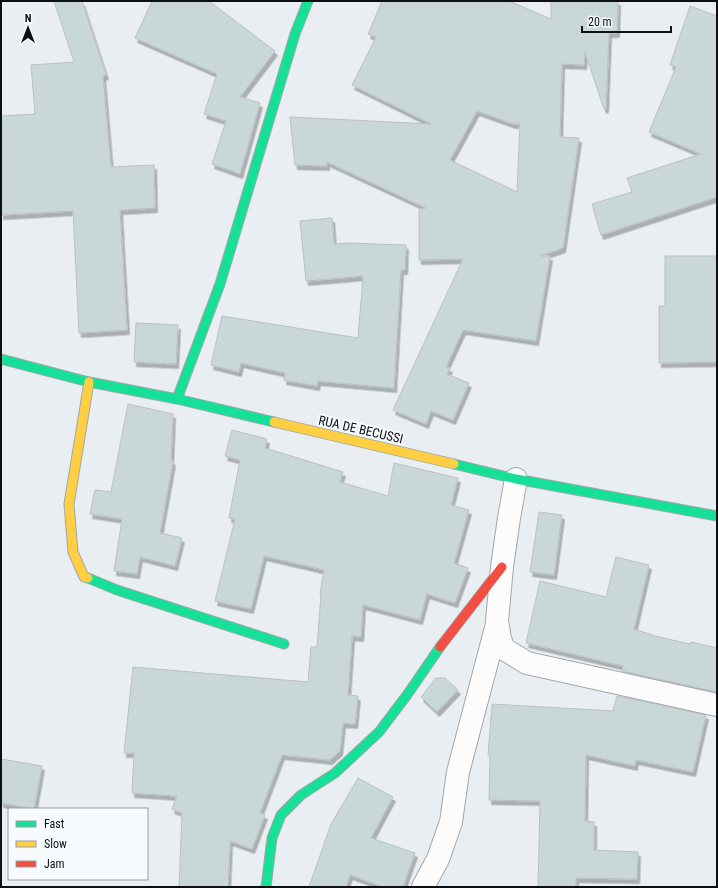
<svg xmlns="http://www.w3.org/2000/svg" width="718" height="888" font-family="'Roboto Condensed',sans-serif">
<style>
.building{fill:#cad7d9;stroke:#bbc0c1;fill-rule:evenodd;filter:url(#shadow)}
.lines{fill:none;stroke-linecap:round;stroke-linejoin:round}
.street-casing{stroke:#a3a7a9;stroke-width:24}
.fast-casing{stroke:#a3a7a9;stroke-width:11}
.slow-casing{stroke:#a3a7a9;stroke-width:11}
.jam-casing{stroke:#a3a7a9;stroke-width:11}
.street{stroke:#fcfcfd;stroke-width:22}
.fast{stroke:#16e098;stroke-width:9}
.slow{stroke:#ffcf43;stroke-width:9}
.jam{stroke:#f24e42;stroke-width:9}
.labels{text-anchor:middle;stroke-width:4;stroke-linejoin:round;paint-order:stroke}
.street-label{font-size:13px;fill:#0c1012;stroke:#f7fbfe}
</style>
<defs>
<filter id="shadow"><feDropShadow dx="2.5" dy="4.5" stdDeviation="0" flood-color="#0004"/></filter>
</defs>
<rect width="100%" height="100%" fill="#e8eef1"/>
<path class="building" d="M 54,1 L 82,1 L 106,75 L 103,76 L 111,167 L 154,165 L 155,208 L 120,210 L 127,330 L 79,333 L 73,211 L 1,215 L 1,116 L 35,114 L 31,65 L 74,62 Z
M 152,1 L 209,1 L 275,51 L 240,97 L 260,103 L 240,174 L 212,164 L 226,121 L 204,114 L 217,74 L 135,38 Z
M 382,1 L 509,1 L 551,19 L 551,1 L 618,1 L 617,33 L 609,33 L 606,108 L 604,109 L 585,52 L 584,65 L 562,64 L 560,137 L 579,138 L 563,248 L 540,256 L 550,256 L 536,341 L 463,330 L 446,367 L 450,368 L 447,374 L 469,383 L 453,420 L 431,411 L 426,424 L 393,410 L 463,259 L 419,260 L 419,209 L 426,208 L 327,162 L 327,166 L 295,165 L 290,117 L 431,124 L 352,85 L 376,37 L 368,34 ZM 477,111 L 513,124 L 520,124 L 517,192 L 450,160 Z
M 690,6 L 717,16 L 717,197 L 601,235 L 592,204 L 632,192 L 627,178 L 701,154 L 649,132 L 676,67 L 670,65 Z
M 332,218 L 334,244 L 347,243 L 406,245 L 405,270 L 401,270 L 394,388 L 318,381 L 317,386 L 284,380 L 285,373 L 241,363 L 239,372 L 211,365 L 222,316 L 358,338 L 363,276 L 306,281 L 300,221 Z
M 665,256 L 717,256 L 717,362 L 659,363 L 659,306 L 665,306 Z
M 136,323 L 178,325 L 176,364 L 134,362 Z
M 128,404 L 173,414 L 171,460 L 173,461 L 160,533 L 182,538 L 175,566 L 140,557 L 137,574 L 114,571 L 122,519 L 90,514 L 95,490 L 111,492 Z
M 232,430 L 267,439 L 265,448 L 343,472 L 340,482 L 388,496 L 394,463 L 458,478 L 451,505 L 469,510 L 454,563 L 468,568 L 455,603 L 427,594 L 420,620 L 363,605 L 361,637 L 352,636 L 348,695 L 358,696 L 355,724 L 343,723 L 340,751 L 330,760 L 282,755 L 260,813 L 265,815 L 252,849 L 230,841 L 228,887 L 179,887 L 182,813 L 172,809 L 177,796 L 132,793 L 134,753 L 124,753 L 133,667 L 308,682 L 311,647 L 317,647 L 321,594 L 320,594 L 324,570 L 264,556 L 251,609 L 215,601 L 235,519 L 229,518 L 240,460 L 225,456 Z
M 539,512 L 562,515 L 554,575 L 530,572 Z
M 616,557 L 649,565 L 634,629 L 655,636 L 690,644 L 691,642 L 717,648 L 717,692 L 622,671 L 623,666 L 526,643 L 540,581 L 606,597 Z
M 436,678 L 445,678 L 458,690 L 437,712 L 421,697 Z
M 617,696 L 706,715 L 693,772 L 636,760 L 635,766 L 586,755 L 585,821 L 594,822 L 594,850 L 638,852 L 637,879 L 576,878 L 576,887 L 538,887 L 540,801 L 489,800 L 490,755 L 488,755 L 492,704 L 613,711 Z
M 1,759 L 42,766 L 34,809 L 1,803 Z
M 358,778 L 393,797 L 371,838 L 415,853 L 403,887 L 383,887 L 350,875 L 346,887 L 309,887 L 331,824 Z"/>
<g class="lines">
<defs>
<path id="street" d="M 516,479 L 509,518 L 502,567 L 497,621 L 500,639 L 504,649 L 527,663 L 717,705
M 423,887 L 438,859 L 451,822 L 458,772 L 497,624"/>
<path id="fast" d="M 1,359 L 89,382 L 177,399 L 274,422
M 177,399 L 220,284 L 295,34 L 308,1
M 454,464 L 516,479 L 717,516
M 88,578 L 117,590 L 284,644
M 266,887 L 272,838 L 281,815 L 301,795 L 335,773 L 379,732 L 407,695 L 440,647"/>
<path id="slow" d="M 274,422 L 454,464
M 88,578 L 84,577 L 73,552 L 69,504 L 89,382"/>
<path id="jam" d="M 440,647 L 502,567"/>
</defs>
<use href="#street" class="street-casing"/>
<use href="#fast" class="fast-casing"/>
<use href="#slow" class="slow-casing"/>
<use href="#jam" class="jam-casing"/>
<use href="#street" class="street"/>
<use href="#fast" class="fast"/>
<use href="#slow" class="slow"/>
<use href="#jam" class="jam"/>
</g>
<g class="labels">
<g class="street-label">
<text transform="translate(361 429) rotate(13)" y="5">RUA DE BECUSSI</text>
</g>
</g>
<rect width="718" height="888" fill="none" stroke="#0c1012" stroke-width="4"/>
<rect x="8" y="808" width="140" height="72" fill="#f7fbfe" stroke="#999da0"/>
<rect x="16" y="821" width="20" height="6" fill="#16e098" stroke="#999da0"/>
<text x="44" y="828" font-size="12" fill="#0c1012">Fast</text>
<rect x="16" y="841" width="20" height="6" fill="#ffcf43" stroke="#999da0"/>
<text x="44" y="848" font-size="12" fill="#0c1012">Slow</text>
<rect x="16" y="861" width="20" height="6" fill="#f24e42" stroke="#999da0"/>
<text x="44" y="868" font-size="12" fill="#0c1012">Jam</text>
<g transform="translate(28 28)" stroke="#f7fbfe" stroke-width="3" paint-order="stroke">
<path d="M0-3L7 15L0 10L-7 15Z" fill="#0c1012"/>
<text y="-6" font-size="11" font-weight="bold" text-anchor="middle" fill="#0c1012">N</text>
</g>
<path d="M582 26v6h89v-6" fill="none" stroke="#0c1012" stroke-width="2"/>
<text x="588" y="26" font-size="12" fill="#0c1012" stroke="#f7fbfe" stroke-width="3" paint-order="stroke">20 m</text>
</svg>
